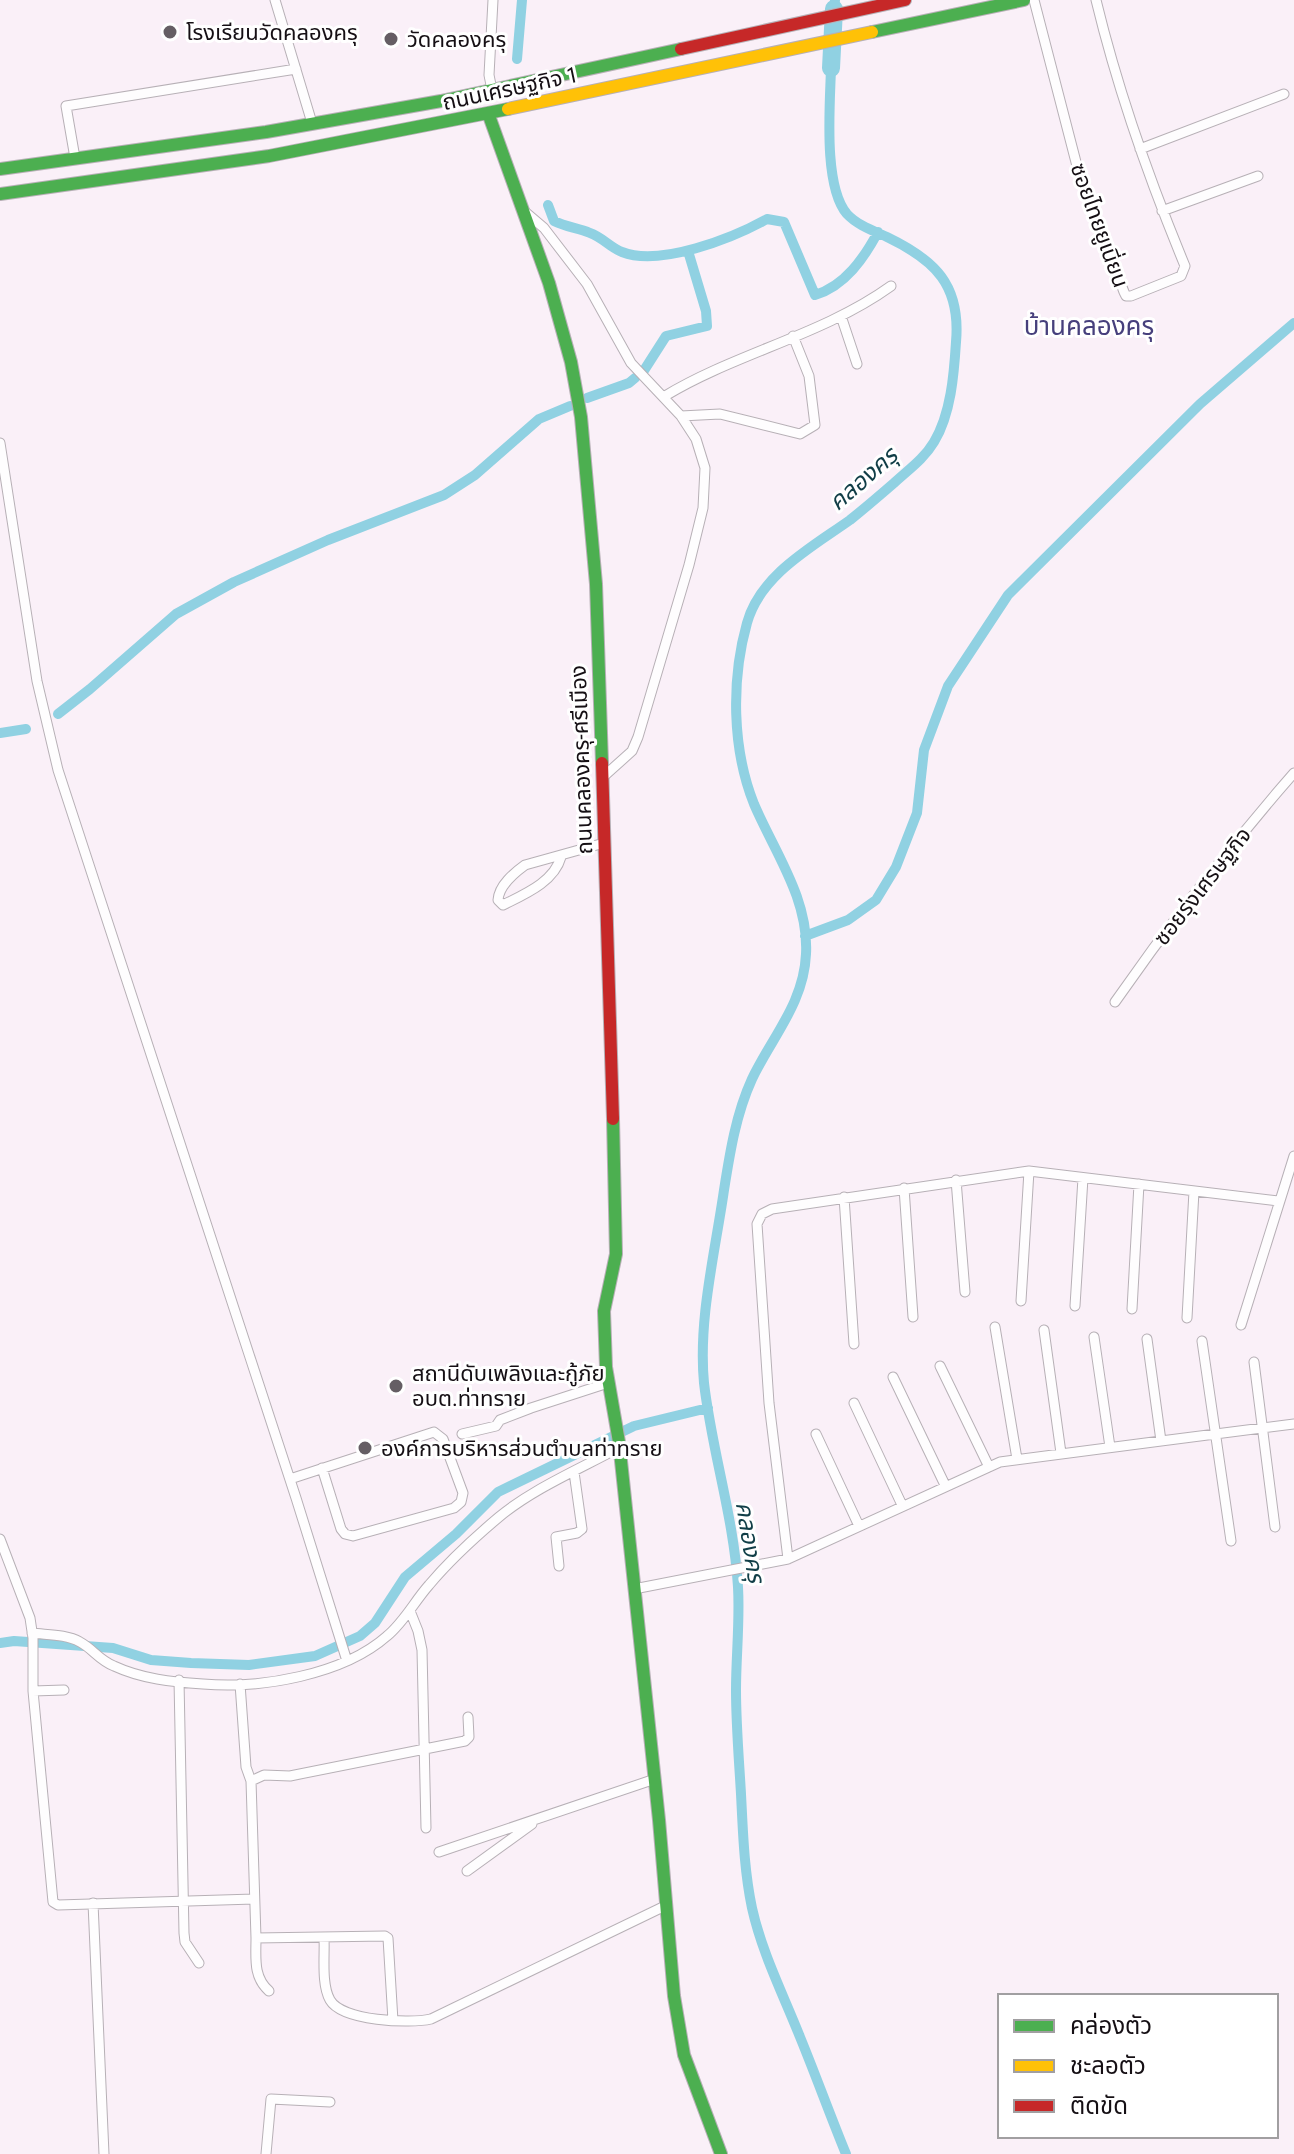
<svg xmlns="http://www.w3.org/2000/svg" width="1294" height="2154" font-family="'Roboto Condensed','Noto Sans Thai',sans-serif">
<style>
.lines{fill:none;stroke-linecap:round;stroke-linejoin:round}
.canal{stroke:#90d1e2;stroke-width:10}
.river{stroke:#90d1e2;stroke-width:18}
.street-casing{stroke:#b7b0b6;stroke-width:11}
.fast-casing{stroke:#b7b0b6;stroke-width:14}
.slow-casing{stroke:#b7b0b6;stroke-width:14}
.jam-casing{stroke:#b7b0b6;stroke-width:14}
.street{stroke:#fefdfe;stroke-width:9}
.fast{stroke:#4caf50;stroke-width:12}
.slow{stroke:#ffc107;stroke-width:12}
.jam{stroke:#c62828;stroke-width:12}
.poi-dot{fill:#655e64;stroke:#fff;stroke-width:3}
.labels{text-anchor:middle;stroke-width:6;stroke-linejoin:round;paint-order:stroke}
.poi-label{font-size:22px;fill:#150f14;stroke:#fff;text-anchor:start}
.street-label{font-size:22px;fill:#150f14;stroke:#fff}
.water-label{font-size:24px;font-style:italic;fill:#113e47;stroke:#fff}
.quarter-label{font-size:26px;fill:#463f7c;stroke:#fff}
</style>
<rect width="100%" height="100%" fill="#faf0f8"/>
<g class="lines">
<path class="canal" d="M 834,9 L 835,0
M 517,59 L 522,0
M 831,68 C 830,105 823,186 847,214 C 857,225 874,231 887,237 C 935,260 961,285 956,342 C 954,374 951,414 934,442 C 924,459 908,470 894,483 C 879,496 865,508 850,520 C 812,547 760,575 747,623 C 731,680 732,749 754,804 C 775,853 809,899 806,954 C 804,1003 772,1037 752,1079 C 736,1114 730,1152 724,1190 C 715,1253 698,1320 704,1383 C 712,1452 734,1518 738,1587 C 740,1621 736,1656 736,1690 C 736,1725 739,1759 741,1794 C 743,1832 744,1870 752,1908 C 762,1953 783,1994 800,2037 C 816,2076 830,2115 846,2154
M 548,205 L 554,221 C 566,227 578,228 590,233 C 602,237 611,248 622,252 C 660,267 733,238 767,219 L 784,222 L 815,295 C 845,286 864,258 878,232
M 643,372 L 666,336 L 707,326 L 706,311 L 688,251
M 587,398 L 629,383 L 635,378
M 58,714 L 90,689 L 176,614 L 234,582 L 328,540 L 444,495 L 475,475 L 539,419 L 570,406
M 0,733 L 26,729
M 805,936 L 848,920 L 876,900 L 896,867 L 917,813 L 924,750 L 948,686 L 1008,595 L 1200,404 L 1294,323
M 0,1643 L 14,1641 L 113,1648 L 151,1660 L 191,1663 L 249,1665 L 315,1656 L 360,1636 L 375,1623 L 405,1577 L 456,1534 L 498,1492 L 634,1426 L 708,1408"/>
<path class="river" d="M 831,68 L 834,9"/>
<defs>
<path id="street" d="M 275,0 L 312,123
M 1034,0 L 1077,166 L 1124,292 L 1126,296 L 1131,296 L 1181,276 L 1185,266 C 1149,179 1118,91 1096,0
M 492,90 L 489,75 L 493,0
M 1140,149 L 1284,94
M 75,158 L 66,106 L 296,69
M 524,211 L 544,228 L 587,284 L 631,363 L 681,416 L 696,439 L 705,468 L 703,508 L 689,565 L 638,737 L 632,751 L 602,778
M 1162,211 L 1258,176
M 841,316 L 857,364
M 665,396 C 736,353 823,335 891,286
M 681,416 L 720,414 L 800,434 L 815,425 L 809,376 L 793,336
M 0,443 L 37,681 L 58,770 L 296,1498 L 347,1661
M 561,857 C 554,882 525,894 503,905 L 498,900 C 499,885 514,873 525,865 L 604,843
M 1115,1002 C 1170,923 1230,846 1294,773
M 956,1180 L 965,1292
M 904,1188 L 913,1317
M 844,1197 L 854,1344
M 1021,1301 L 1029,1171
M 1075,1306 L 1083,1178
M 1132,1309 L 1139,1184
M 1187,1318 L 1194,1191
M 1241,1325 L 1294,1156
M 995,1327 L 1017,1459
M 1044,1330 L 1061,1453
M 1094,1337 L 1110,1447
M 1202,1341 L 1231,1541
M 1254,1362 L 1275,1527
M 940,1366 L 989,1467
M 893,1377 L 945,1485
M 854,1403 L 902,1505
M 462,1434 L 496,1426 L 500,1420 L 531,1408 L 608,1383
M 816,1434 L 859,1526
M 1161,1441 L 1294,1424
M 290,1479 C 338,1463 386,1448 434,1432 L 443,1439 L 463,1493 L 461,1502 L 454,1508 L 353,1536 L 345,1534 L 341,1529 L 322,1468
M 0,1539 L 30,1618 L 33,1638 L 33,1691 L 53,1902 L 58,1905 L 254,1899
M 788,1559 L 769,1403 L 757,1224 L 762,1214 L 772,1209 L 1029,1171 L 1278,1201
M 559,1566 L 556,1537 L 577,1533 L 582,1529 L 574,1472
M 634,1589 L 788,1559 L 1000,1462 L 1161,1441 L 1147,1339
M 410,1611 L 418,1631 L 422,1650 L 426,1828
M 32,1633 C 47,1635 66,1634 80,1642 C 93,1649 99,1660 114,1666 C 142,1679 172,1682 203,1684 C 260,1689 343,1675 387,1636 C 404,1622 414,1602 429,1585 C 450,1560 474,1538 499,1517 C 534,1488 580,1469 620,1447
M 179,1680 L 184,1933 L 185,1942 L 199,1963
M 240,1684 L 246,1767 L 251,1781
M 33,1691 L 64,1690
M 439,1852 L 655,1779
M 467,1871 L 532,1824
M 93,1903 L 104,2154
M 256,1938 C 256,1958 253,1977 269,1991
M 324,1938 C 325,1955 321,1984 330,2000 C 342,2021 410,2024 431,2019 L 667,1905
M 393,2021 L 388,1938 L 385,1936 L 256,1938 L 251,1781 L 264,1775 L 290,1776 L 465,1741 L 469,1737 L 468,1717
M 266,2154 L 271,2099 L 330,2102"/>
<path id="fast" d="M 872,32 L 1024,0
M 488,113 L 549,283 L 571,362 L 581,417 L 596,584 L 602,763
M 0,169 L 266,132 L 441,101 L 681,49
M 0,194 L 269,156 L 508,109
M 613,1119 L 616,1254 L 604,1311 L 606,1367 L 619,1442 L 659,1820 L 674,1996 L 684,2055 L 721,2154"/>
<path id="slow" d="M 508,109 L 872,32"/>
<path id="jam" d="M 681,49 L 905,0
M 602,763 L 613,1119"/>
</defs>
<use href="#street" class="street-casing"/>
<use href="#fast" class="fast-casing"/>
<use href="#slow" class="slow-casing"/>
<use href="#jam" class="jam-casing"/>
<use href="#street" class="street"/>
<use href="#fast" class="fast"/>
<use href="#slow" class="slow"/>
<use href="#jam" class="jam"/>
</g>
<g class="poi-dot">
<circle cx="170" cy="32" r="8"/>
<circle cx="391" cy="39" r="8"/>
<circle cx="396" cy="1386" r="8"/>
<circle cx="365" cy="1448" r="8"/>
</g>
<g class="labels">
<g class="poi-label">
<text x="186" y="40">โรงเรียนวัดคลองครุ</text>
<text x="407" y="47">วัดคลองครุ</text>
<text x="412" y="1381">สถานีดับเพลิงและกู้ภัย<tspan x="412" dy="25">อบต.ท่าทราย</tspan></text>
<text x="381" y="1456">องค์การบริหารส่วนตำบลท่าทราย</text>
</g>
<g class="street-label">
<text transform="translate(510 88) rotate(-12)" y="8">ถนนเศรษฐกิจ 1</text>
<text transform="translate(1100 225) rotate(70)" y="8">ซอยไทยยูเนี่ยน</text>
<text transform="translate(581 760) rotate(-92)" y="8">ถนนคลองครุ-ศรีเมือง</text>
<text transform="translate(1202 886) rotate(-52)" y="8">ซอยรุ่งเศรษฐกิจ</text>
</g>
<g class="water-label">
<text transform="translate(863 479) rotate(-41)" y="8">คลองครุ</text>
<text transform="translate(750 1542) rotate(81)" y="8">คลองครุ</text>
</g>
<g class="quarter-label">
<text x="1089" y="335">บ้านคลองครุ</text>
</g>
</g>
<rect x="998" y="1994" width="280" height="144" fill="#ffffff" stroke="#a19fa1" stroke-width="2"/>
<rect x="1014" y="2020" width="40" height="12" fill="#4caf50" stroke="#a19fa1" stroke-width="2"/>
<text x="1070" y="2034" font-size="24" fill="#150f14">คล่องตัว</text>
<rect x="1014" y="2060" width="40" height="12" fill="#ffc107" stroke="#a19fa1" stroke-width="2"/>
<text x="1070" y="2074" font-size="24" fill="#150f14">ชะลอตัว</text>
<rect x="1014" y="2100" width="40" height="12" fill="#c62828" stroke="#a19fa1" stroke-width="2"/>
<text x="1070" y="2114" font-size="24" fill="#150f14">ติดขัด</text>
</svg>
